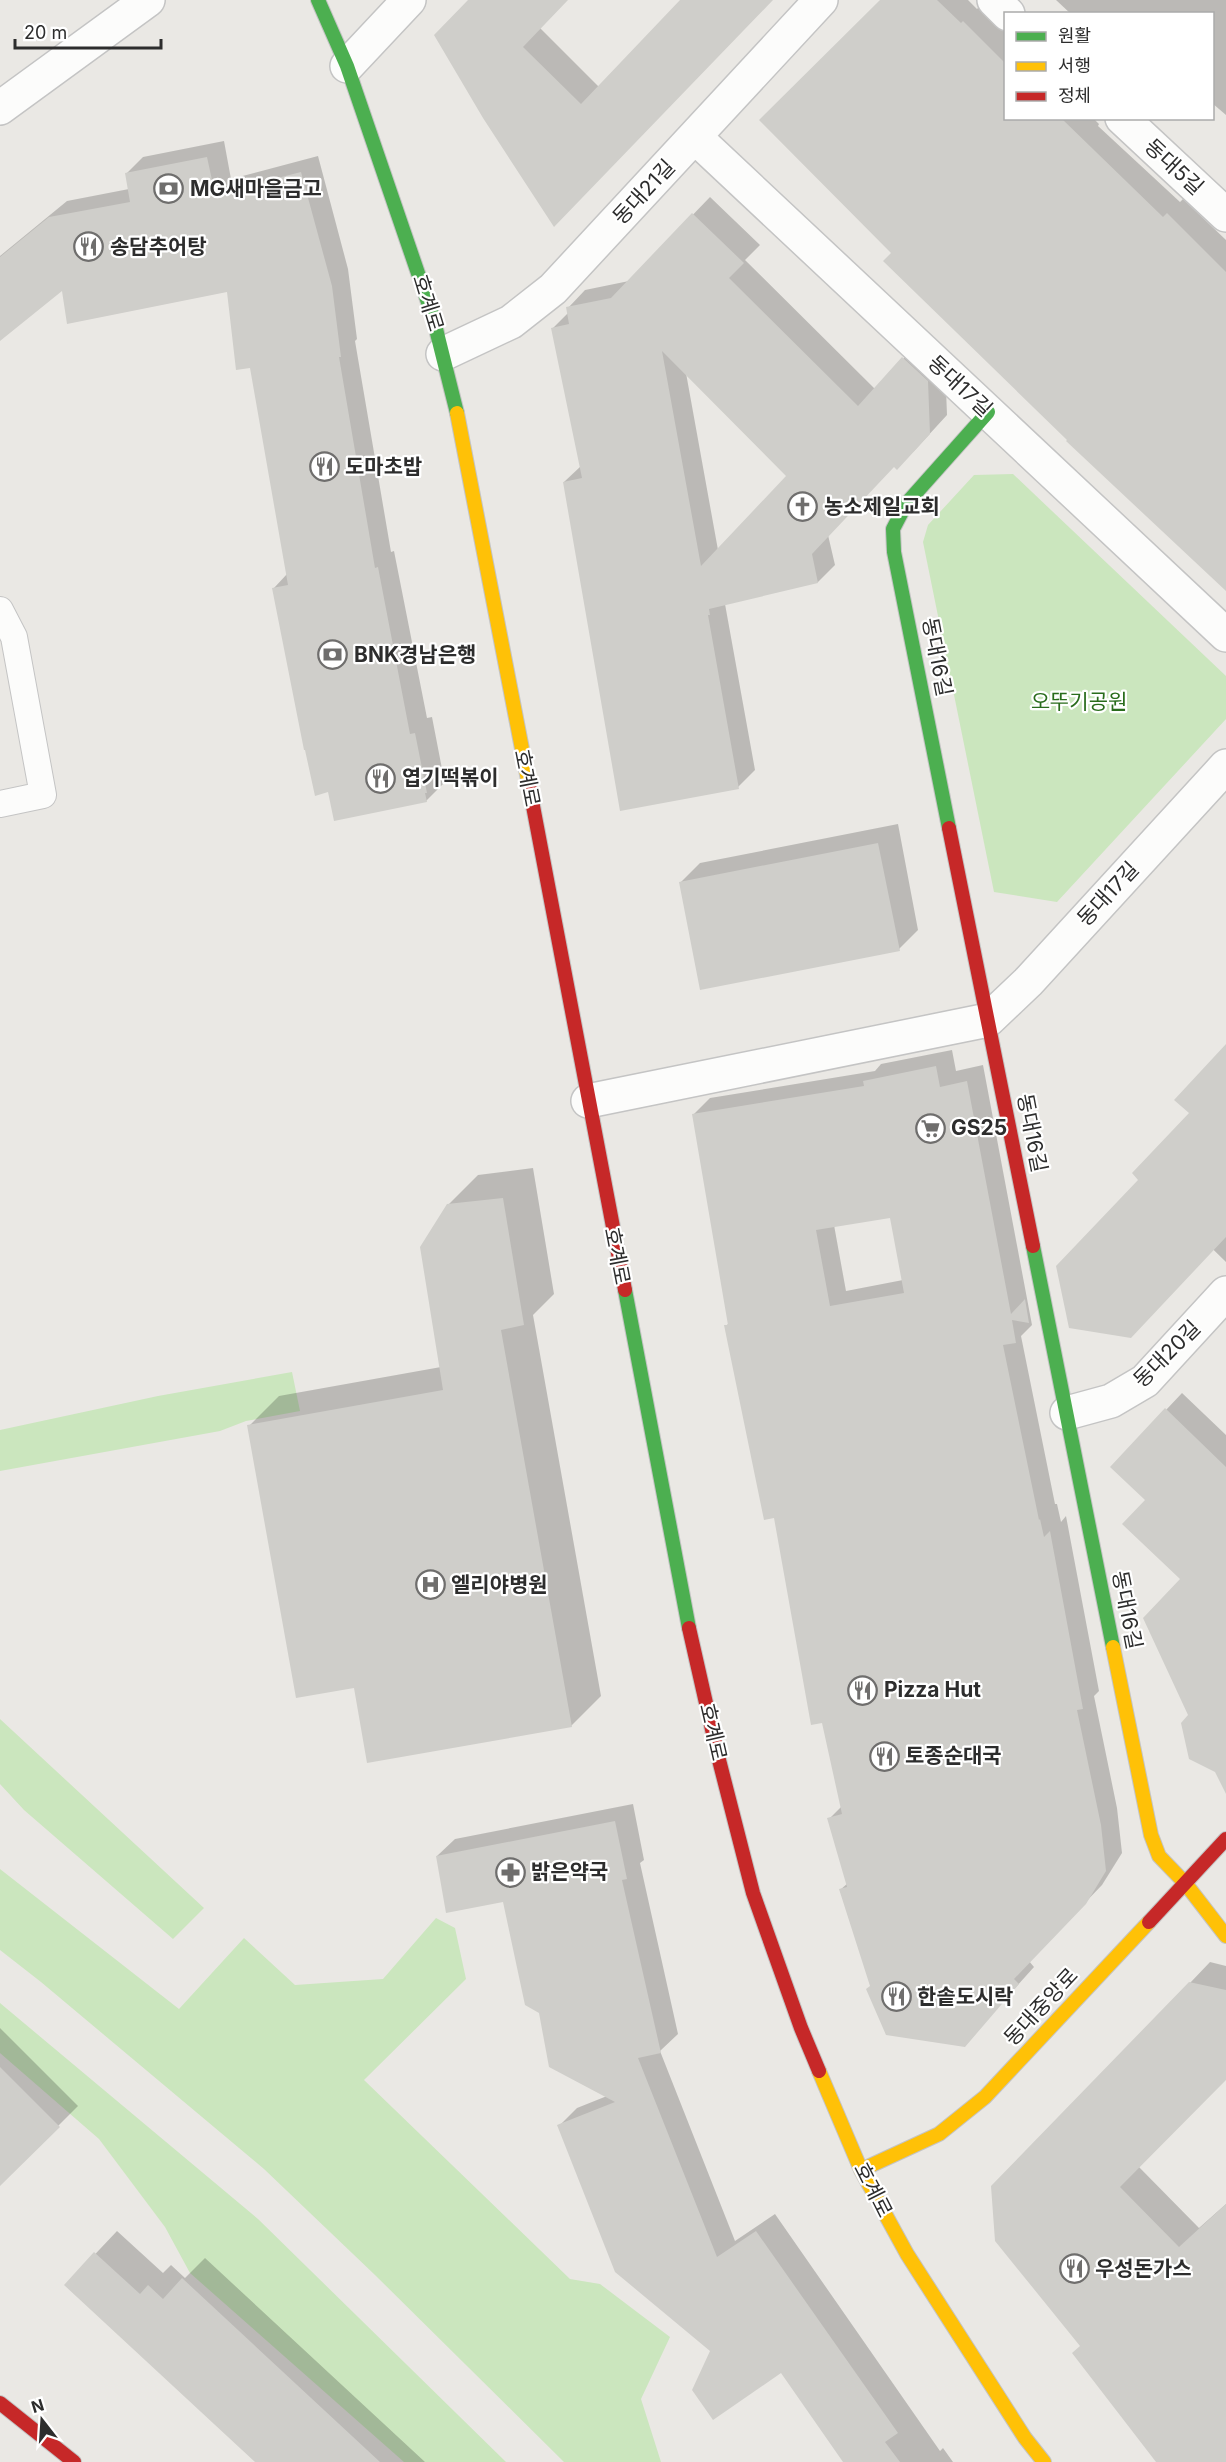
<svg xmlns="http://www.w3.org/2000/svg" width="1226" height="2462" font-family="Inter,'Noto Sans KR',sans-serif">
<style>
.green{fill:#cbe6be}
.shadow{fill:#0003;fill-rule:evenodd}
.building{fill:#cfceca;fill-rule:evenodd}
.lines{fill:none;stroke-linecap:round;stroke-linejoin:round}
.lane-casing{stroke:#c4c4c4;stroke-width:28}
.street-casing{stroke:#c4c4c4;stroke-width:36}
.fast-casing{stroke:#c4c4c4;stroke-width:16}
.slow-casing{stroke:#c4c4c4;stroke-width:16}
.jam-casing{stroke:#c4c4c4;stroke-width:16}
.lane{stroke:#fcfcfb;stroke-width:26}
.street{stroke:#fcfcfb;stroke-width:33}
.fast{stroke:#4caf50;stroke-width:14}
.slow{stroke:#ffc107;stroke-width:14}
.jam{stroke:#c62828;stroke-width:14}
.labels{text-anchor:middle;stroke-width:4.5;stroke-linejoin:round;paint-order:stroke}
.street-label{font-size:21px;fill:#2d2d2d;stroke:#fff}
.poi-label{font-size:21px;font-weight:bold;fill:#2d2d2d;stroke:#fff;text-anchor:start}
.park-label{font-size:21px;fill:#296c1c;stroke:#fff}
</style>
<rect width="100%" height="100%" fill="#eae8e4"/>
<path class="green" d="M 1013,474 L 1226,676 L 1226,719 L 1057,902 L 994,892 L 923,542 L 928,525 L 974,475 Z
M 292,1372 L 300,1411 L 246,1421 L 220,1431 L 0,1471 L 0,1430 L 158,1396 Z
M 0,1719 L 204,1908 L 173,1939 L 24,1810 L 0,1784 Z
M 0,1869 L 179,2009 L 244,1938 L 295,1985 L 383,1979 L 436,1918 L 455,1928 L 466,1979 L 364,2080 L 570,2279 L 600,2284 L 670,2337 L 641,2399 L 661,2462 L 564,2462 L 375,2275 L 264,2169 L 41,1982 L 0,1950 Z
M 0,2003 L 258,2219 L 506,2462 L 404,2462 L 190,2273 L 165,2227 L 99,2139 L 0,2053 Z"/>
<path class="shadow" d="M 470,0 L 567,0 L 540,28 L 599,87 L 682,0 L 772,0 L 572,207 Z
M 882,0 L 968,0 L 977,9 L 979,7 L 1006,32 L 1006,118 L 1093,118 L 1099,124 L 1098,126 L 1180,202 L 1183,199 L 1226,240 L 1226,588 L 893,253 Z
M 1056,0 L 1226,0 L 1226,115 L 1212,103 L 1212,14 L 1071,14 Z
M 224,141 L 231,179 L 318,156 L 348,269 L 357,339 L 355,341 L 391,552 L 394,551 L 427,718 L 432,717 L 443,774 L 441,776 L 443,784 L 426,801 L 329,790 L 274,588 L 287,574 L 252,366 L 229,290 L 63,288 L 0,340 L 0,256 L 67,201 L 129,189 L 126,174 L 143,157 Z
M 710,197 L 760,245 L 745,260 L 875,389 L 920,341 L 945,364 L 947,415 L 914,451 L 894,465 L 828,535 L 835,565 L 818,582 L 725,604 L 755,770 L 738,787 L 564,482 L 581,466 L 553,328 L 568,313 L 568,308 L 585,290 L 629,281 ZM 686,373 L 789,476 L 718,550 Z
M 898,824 L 918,930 L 899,949 L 681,882 L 700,863 Z
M 1226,1046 L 1226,1262 L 1141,1179 L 1191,1113 Z
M 952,1050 L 956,1071 L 983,1065 L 1032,1325 L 1021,1336 L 1055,1504 L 1057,1504 L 1061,1522 L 1066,1516 L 1099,1691 L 1094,1696 L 1117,1808 L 1122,1853 L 1102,1885 L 1029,1961 L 1034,1967 L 964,2045 L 871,1986 L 840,1890 L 848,1883 L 829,1819 L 842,1806 L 775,1516 L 726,1326 L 729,1323 L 693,1115 L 710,1098 L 875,1071 L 881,1064 ZM 891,1216 L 903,1280 L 846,1291 L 834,1225 Z
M 533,1168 L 554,1294 L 533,1315 L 601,1696 L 571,1726 L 355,1686 L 249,1426 L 279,1396 L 441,1367 L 448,1205 L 478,1175 Z
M 1182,1393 L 1226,1435 L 1226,1757 L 1190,1716 L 1182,1579 L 1147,1500 L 1166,1410 Z
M 633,1804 L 644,1860 L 640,1863 L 678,2034 L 660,2051 L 735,2241 L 775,2214 L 940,2451 L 943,2448 L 953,2462 L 844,2462 L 782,2371 L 712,2350 L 559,2126 L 577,2108 L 607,2096 L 540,2012 L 504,1901 L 437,1856 L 455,1839 Z
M 1210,1962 L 1226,1966 L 1226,2078 L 1138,2166 L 1199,2228 L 1226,2204 L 1226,2462 L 1158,2462 L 1081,2345 L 996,2240 L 1190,1983 Z
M 0,2028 L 78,2106 L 0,2184 Z
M 117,2231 L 163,2273 L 171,2265 L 185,2278 L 205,2258 L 425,2462 L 257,2462 L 66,2285 Z"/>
<path class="building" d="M 468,0 L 568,0 L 523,47 L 581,104 L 680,0 L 773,0 L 554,227 L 483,118 L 434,35 Z
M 880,0 L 937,0 L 961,23 L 963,21 L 1005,63 L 1005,118 L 1061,118 L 1163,217 L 1167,213 L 1226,272 L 1226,591 L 1066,441 L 1067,440 L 883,261 L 891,253 L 759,120 Z
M 207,157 L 215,194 L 301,172 L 332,286 L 341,357 L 339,357 L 375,568 L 378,567 L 410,734 L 415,733 L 427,793 L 425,793 L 427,802 L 334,821 L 328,792 L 315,796 L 305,750 L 304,750 L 272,588 L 288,585 L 250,368 L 236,370 L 227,292 L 67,324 L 62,291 L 0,341 L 0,257 L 49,217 L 130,202 L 125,173 Z
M 692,213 L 744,263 L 729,278 L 858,406 L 902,357 L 928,381 L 930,434 L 897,470 L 894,467 L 812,554 L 818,583 L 709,609 L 710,615 L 708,615 L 739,789 L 620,811 L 563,482 L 582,478 L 551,328 L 569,324 L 566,307 L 611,298 ZM 662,351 L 786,476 L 701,566 Z
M 878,843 L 900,951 L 700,990 L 679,882 Z
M 1226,1044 L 1226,1237 L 1131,1338 L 1069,1328 L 1056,1266 L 1138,1180 L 1132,1173 L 1189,1113 L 1174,1100 Z
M 936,1066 L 940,1087 L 967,1081 L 1011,1314 L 1025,1299 L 1029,1323 L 1012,1320 L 1016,1343 L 1003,1345 L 1039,1520 L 1040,1519 L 1044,1537 L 1050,1531 L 1083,1709 L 1077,1710 L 1101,1825 L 1106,1871 L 1086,1904 L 1014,1979 L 1019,1984 L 965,2047 L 886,2035 L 866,1989 L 870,1986 L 839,1889 L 847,1887 L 827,1818 L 842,1814 L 822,1723 L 811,1725 L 774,1518 L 764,1520 L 724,1325 L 728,1325 L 692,1114 L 864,1086 L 863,1081 ZM 890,1218 L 904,1293 L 830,1306 L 816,1230 Z
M 503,1198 L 524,1325 L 501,1330 L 572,1727 L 367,1763 L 354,1688 L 296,1698 L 247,1425 L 443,1390 L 420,1247 L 447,1204 Z
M 1165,1408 L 1226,1467 L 1226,1794 L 1215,1772 L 1189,1759 L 1181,1723 L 1188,1715 L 1143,1618 L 1180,1579 L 1122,1524 L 1145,1500 L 1110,1467 Z
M 615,1821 L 627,1879 L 622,1880 L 661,2053 L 638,2058 L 717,2257 L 756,2231 L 898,2433 L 885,2442 L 900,2462 L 843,2462 L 781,2373 L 713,2420 L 692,2390 L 710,2351 L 615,2272 L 557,2125 L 615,2102 L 549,2067 L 539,2013 L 525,2005 L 503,1902 L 446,1913 L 436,1856 Z
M 1189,1982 L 1226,1990 L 1226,2080 L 1120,2187 L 1179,2247 L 1226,2204 L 1226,2462 L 1156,2462 L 1072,2353 L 1080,2346 L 995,2241 L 991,2186 Z
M 0,2067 L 60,2127 L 0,2186 Z
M 94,2252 L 140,2294 L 148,2285 L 163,2299 L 182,2278 L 380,2462 L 255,2462 L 64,2285 Z"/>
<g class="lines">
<defs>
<path id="lane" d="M 0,610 L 14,637 L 43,795 L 0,804"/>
<path id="street" d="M 994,0 L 1008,14
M 347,66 L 409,0
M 0,108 L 148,0
M 1122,118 L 1226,215
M 695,137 L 1226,635
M 443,354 L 511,322 L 553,289 L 821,0
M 588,1101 L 988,1020 L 1028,982 L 1226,766
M 1067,1413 L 1111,1401 L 1145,1381 L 1226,1293"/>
<path id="fast" d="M 318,0 L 347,66 L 433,317 L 457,413
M 949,828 L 894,552 L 893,529 L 906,504 L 988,412
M 1033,1246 L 1113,1647
M 625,1290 L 689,1628"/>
<path id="slow" d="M 457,413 L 529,785
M 1113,1647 L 1151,1835 L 1159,1856 L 1185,1883 L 1226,1936
M 819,2071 L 861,2170 L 907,2254 L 1025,2438 L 1044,2462
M 861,2170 L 939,2134 L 985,2097 L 1149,1922"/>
<path id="jam" d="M 529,785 L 625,1290
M 949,828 L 1033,1246
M 689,1628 L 718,1756 L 753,1893 L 801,2028 L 819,2071
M 1149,1922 L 1226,1839
M 0,2403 L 74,2462"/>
</defs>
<use href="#lane" class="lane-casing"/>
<use href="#street" class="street-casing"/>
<use href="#fast" class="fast-casing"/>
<use href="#slow" class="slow-casing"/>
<use href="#jam" class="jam-casing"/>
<use href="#lane" class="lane"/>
<use href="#street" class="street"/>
<use href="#fast" class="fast"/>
<use href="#slow" class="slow"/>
<use href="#jam" class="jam"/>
</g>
<defs>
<symbol id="bank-ring" viewBox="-11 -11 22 22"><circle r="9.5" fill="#fff" stroke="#6f6e6d" stroke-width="1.5"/><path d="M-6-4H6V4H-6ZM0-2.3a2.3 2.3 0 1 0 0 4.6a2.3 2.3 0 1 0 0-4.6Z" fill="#6f6e6d"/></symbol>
<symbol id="restaurant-ring" viewBox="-11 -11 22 22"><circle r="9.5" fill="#fff" stroke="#6f6e6d" stroke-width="1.5"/><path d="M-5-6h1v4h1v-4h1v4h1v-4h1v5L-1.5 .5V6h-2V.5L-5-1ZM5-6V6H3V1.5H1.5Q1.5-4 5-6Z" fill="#6f6e6d"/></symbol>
<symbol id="church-ring" viewBox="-11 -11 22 22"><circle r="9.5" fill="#fff" stroke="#6f6e6d" stroke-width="1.5"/><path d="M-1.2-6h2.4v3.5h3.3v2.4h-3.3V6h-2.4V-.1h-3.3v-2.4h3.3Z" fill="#6f6e6d"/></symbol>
<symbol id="supermarket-ring" viewBox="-11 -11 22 22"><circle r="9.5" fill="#fff" stroke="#6f6e6d" stroke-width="1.5"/><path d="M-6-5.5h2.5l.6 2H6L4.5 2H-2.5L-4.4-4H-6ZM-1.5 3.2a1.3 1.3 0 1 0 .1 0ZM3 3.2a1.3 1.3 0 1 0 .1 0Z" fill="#6f6e6d"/></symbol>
<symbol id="hospital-ring" viewBox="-11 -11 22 22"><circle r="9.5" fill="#fff" stroke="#6f6e6d" stroke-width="1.5"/><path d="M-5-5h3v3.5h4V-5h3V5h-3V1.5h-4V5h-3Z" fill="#6f6e6d"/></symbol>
<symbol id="pharmacy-ring" viewBox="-11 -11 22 22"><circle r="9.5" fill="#fff" stroke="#6f6e6d" stroke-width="1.5"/><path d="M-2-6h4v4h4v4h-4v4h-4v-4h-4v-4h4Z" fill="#6f6e6d"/></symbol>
</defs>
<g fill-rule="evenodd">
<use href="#bank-ring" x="152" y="172" width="33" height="33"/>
<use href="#restaurant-ring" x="72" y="230" width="33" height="33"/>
<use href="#restaurant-ring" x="308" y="450" width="33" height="33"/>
<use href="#church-ring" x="786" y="490" width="33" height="33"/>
<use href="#bank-ring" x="316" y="638" width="33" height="33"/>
<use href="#restaurant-ring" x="364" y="762" width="33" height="33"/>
<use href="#supermarket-ring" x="914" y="1112" width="33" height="33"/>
<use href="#hospital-ring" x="414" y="1568" width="33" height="33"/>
<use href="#restaurant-ring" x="846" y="1674" width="33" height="33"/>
<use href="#restaurant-ring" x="868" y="1740" width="33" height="33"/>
<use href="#pharmacy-ring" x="494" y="1856" width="33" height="33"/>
<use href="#restaurant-ring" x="880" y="1980" width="33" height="33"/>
<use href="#restaurant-ring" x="1058" y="2252" width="33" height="33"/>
</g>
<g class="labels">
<g class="street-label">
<text transform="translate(1174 167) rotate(43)" y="7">동대5길</text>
<text transform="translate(644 192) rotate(-47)" y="7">동대21길</text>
<text transform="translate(428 303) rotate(73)" y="7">호계로</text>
<text transform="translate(960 386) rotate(43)" y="7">동대17길</text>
<text transform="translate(937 657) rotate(79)" y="7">동대16길</text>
<text transform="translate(527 778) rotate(79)" y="7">호계로</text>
<text transform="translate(1108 894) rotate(-47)" y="7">동대17길</text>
<text transform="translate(1032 1133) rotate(79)" y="7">동대16길</text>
<text transform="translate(617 1256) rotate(79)" y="7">호계로</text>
<text transform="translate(1167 1354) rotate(-45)" y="7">동대20길</text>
<text transform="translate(1127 1610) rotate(79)" y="7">동대16길</text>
<text transform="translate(713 1732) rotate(77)" y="7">호계로</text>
<text transform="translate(1041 2007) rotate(-47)" y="7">동대중앙로</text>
<text transform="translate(873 2190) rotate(63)" y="7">호계로</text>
</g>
<g class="poi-label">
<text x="190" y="196">MG새마을금고</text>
<text x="110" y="254">송담추어탕</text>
<text x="345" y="474">도마초밥</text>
<text x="824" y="514">농소제일교회</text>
<text x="354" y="662">BNK경남은행</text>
<text x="402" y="785">엽기떡볶이</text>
<text x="951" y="1135">GS25</text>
<text x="451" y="1592">엘리야병원</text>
<text x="884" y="1697">Pizza Hut</text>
<text x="905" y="1763">토종순대국</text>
<text x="531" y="1879">밝은약국</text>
<text x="917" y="2004">한솥도시락</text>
<text x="1095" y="2276">우성돈가스</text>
</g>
<g class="park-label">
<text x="1079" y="709">오뚜기공원</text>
</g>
</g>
<rect x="1004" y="12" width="210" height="108" fill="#ffffff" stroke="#ababab" stroke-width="1.5"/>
<rect x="1016" y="32" width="30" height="9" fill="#4caf50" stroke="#ababab" stroke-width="1.5"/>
<text x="1058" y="42" font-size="18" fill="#2d2d2d">원활</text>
<rect x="1016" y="62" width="30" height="9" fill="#ffc107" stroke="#ababab" stroke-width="1.5"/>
<text x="1058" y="72" font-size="18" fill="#2d2d2d">서행</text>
<rect x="1016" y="92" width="30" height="9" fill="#c62828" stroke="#ababab" stroke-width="1.5"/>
<text x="1058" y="102" font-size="18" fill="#2d2d2d">정체</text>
<g transform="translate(42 2420) rotate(343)" stroke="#ffffff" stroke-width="4.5" paint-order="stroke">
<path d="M0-4.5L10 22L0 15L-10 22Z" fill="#2d2d2d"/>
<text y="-9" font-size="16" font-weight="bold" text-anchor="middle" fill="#2d2d2d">N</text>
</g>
<path d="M15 39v9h146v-9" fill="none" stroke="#2d2d2d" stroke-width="3"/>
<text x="24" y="39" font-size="18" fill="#2d2d2d" stroke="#ffffff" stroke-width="4.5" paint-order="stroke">20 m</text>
</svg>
